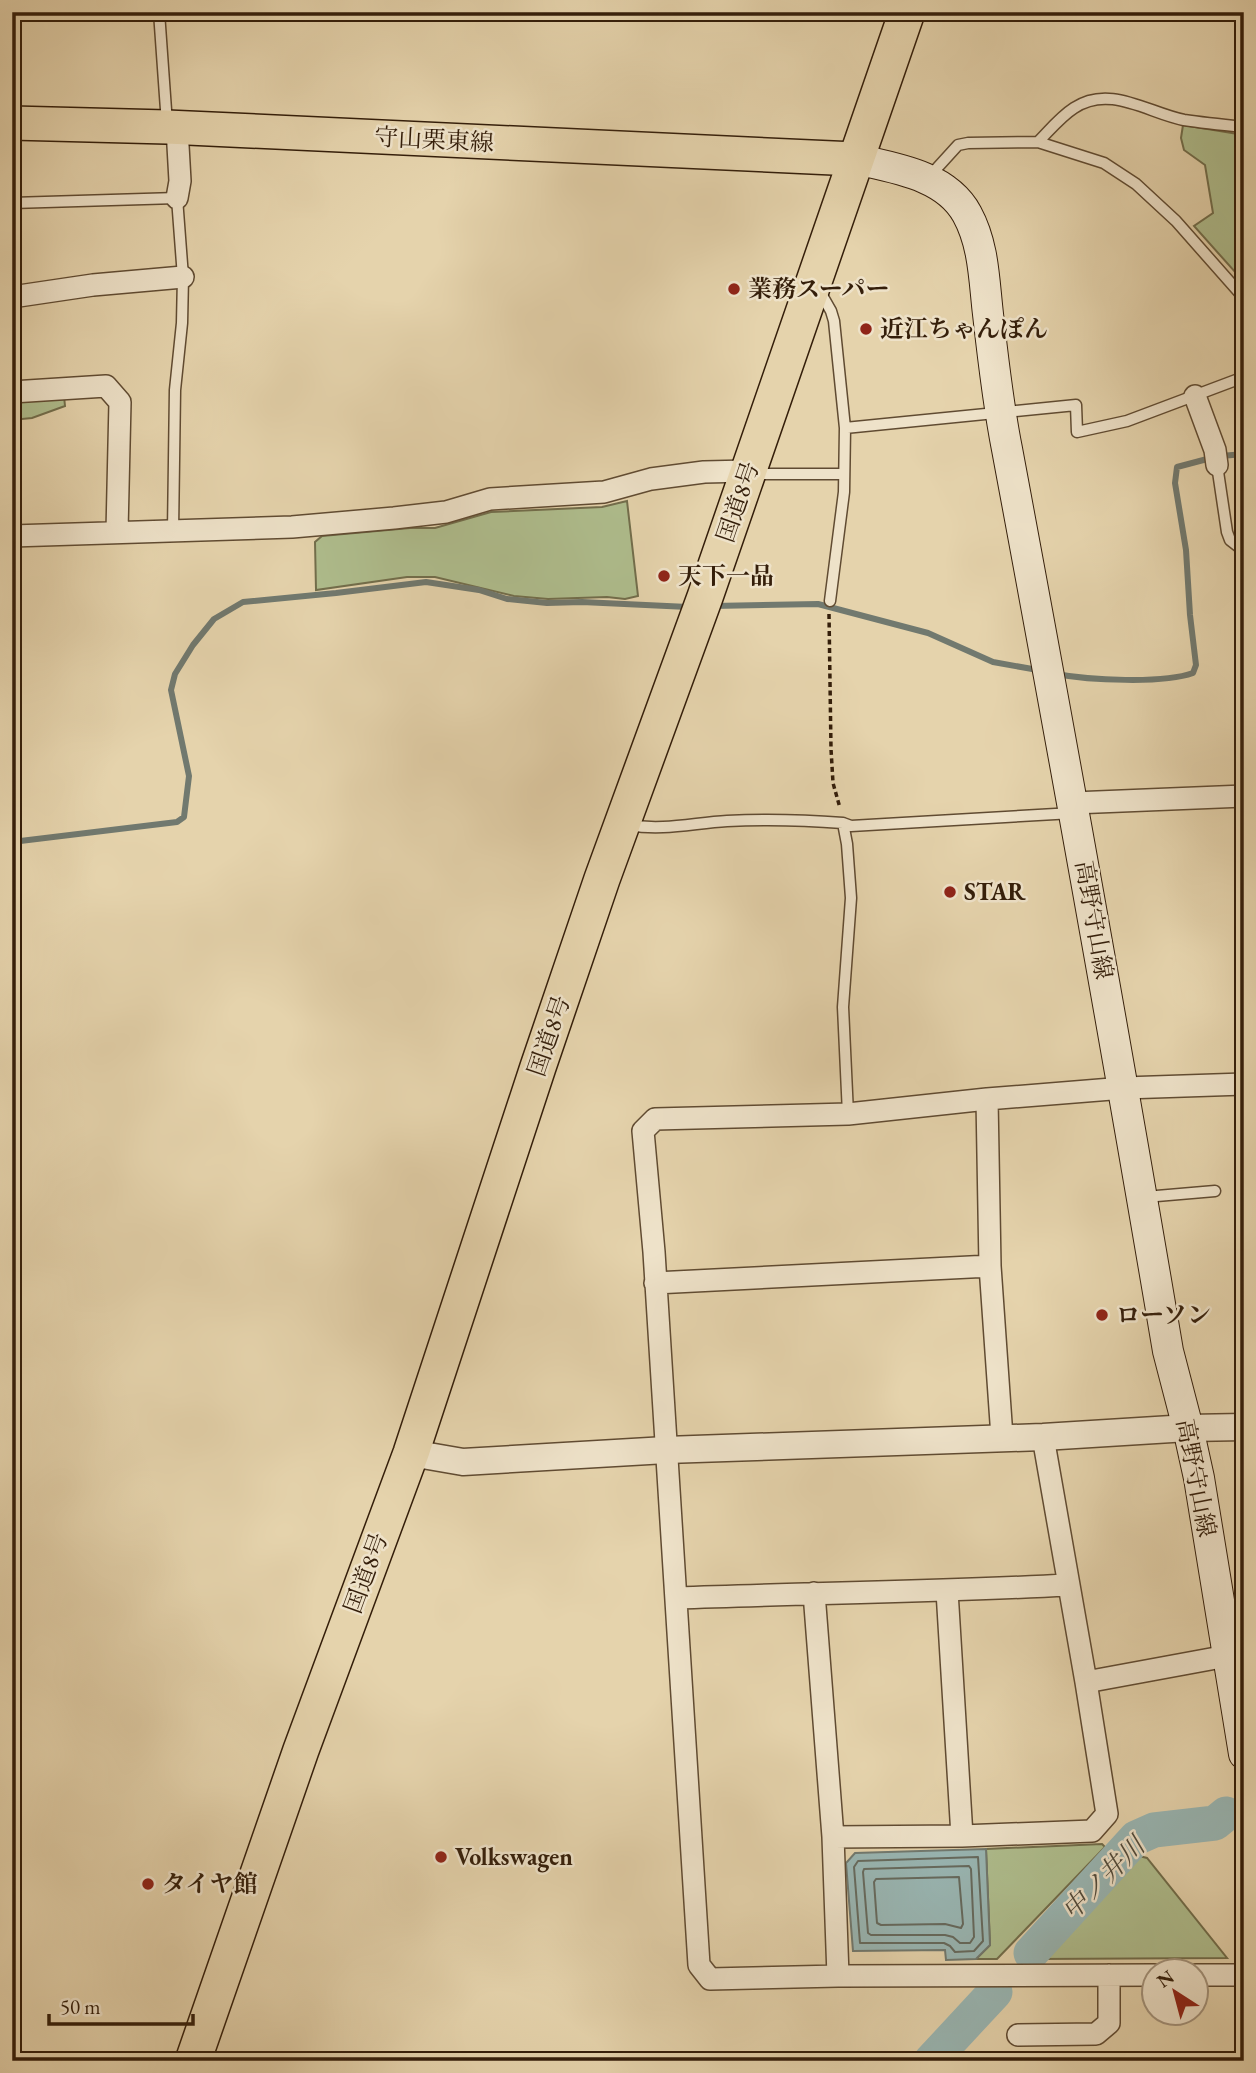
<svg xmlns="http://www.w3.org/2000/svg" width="1256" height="2073" font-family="'EB Garamond','Noto Serif JP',serif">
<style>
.green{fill:#afbe8e;stroke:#726e4c;stroke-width:2}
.water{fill:#99b6b3;stroke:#71796f;stroke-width:2}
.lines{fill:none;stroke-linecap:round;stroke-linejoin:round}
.shore{stroke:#666a5e;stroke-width:2}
.stream{stroke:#71796f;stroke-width:6}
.river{stroke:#99b6b3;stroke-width:35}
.service-casing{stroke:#604b32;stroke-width:13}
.minor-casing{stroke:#604b32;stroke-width:24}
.tertiary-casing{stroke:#604b32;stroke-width:29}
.secondary-casing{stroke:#341e0a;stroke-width:32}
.primary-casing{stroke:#341e0a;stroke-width:36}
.trunk-casing{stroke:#341e0a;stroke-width:38}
.path{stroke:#341e0a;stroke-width:3.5;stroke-dasharray:5 3.5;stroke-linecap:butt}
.service{stroke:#eee2c9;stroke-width:10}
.minor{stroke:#eee2c9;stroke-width:21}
.tertiary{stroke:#eee2c9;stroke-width:26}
.secondary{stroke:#eee2c9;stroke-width:30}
.primary{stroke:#e5d3ac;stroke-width:33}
.trunk{stroke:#e5d3ac;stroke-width:35}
.poi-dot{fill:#8f2418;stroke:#eee2c9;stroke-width:2.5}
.labels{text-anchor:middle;stroke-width:5;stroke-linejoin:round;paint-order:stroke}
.street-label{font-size:24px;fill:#341e0a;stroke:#eee2c9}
.poi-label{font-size:24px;font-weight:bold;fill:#341e0a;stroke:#eee2c9;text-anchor:start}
.water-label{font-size:26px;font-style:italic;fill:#524c3d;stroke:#eee2c9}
</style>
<rect width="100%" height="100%" fill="#e5d3ac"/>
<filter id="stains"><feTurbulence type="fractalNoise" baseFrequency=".00286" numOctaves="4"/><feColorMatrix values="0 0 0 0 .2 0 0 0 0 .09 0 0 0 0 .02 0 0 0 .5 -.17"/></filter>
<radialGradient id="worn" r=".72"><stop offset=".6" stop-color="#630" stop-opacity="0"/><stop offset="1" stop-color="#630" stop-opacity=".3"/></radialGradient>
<path class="green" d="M 1183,125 L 1244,135 L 1244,282 L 1194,226 L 1213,213 L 1205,165 L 1184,150 L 1181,138 Z
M 64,396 L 65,406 L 32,418 L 12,420 L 12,400 Z
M 627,501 L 638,596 L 625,599 L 607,597 L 548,599 L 514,596 L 435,577 L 407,577 L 316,590 L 315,542 L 322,536 L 410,528 L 435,528 L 491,512 L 602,507 Z
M 1102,1844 L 1105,1847 L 997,1959 L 976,1959 L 990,1945 L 986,1849 Z
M 1131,1854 L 1147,1858 L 1227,1958 L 1038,1959 Z"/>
<path class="water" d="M 986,1849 L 990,1945 L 976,1959 L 946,1960 L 945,1950 L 853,1951 L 846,1863 L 855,1853 Z"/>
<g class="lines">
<path class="shore" d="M 978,1857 L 983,1941 L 974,1951 L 955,1952 L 950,1946 L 944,1943 L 860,1943 L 854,1867 L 858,1861 Z
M 969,1866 L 971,1869 L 974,1937 L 970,1943 L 960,1943 L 953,1937 L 945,1935 L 871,1935 L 868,1933 L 863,1872 L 864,1869 Z
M 959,1877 L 963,1924 L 961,1928 L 945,1924 L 881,1925 L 877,1923 L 874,1882 L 876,1879 Z"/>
<path class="stream" d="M 1221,456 L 1244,454
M 713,606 L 818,604 L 928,633 L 993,662 L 1038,670
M 1056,674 C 1088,680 1163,684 1193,673 L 1196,665 L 1190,615 L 1186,550 L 1175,483 L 1177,467 L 1211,458
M 12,842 L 177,822 L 184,817 L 189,776 L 171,690 L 175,674 L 193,645 L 214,619 L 243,602 L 336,593 L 426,582 L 479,590 L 507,599 L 547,603 L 582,602 L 688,607"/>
<path class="river" d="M 1031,1953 L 1136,1838 L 1154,1830 L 1215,1823 L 1226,1814
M 931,2061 L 995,1992"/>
<defs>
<path id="service" d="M 159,12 L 167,124
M 1038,142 C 1049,131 1060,117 1074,108 C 1110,84 1148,113 1184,120 C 1204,123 1224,125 1244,127
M 928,178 L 958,145 L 968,143 L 1038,142 L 1104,163 L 1136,184 L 1176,221 L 1244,298
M 12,203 L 177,198 L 183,277 L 182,323 L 175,390 L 173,531
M 819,290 L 831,311 L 834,321 L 845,428 L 844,492 L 830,601
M 845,428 L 1076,405 L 1077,432 L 1127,421 L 1244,377
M 1217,465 L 1227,532 L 1230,540 L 1239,547 L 1244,547
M 752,472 L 764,474 L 843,474
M 843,823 L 847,844 L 851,898 L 843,1007 L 848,1114
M 629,825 C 663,831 693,823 727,821 C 766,819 804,820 843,823 L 851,826 L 1073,813
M 1145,1197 L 1215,1191"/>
<path id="minor" d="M 177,128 L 180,181 L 177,198
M 12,297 L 93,285 L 183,277
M 12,392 L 106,386 L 120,402 L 117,531
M 1195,396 L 1215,450 L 1217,465
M 12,536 L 292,527 L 394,518 L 446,512 L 490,499 L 604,492 L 651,479 L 704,472 L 748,471
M 1073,803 L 1244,796
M 987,1099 L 990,1266 L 1002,1437
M 655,1283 L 990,1266
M 947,1591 L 962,1836
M 814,1593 L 833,1837 L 838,1976
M 676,1598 C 807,1593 937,1592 1068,1585
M 1086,1682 L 1227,1656 L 1244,1648
M 833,1837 L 962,1836 L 1092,1831 L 1107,1814 L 1086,1682 L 1043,1437
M 1154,1975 L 838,1976 L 710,1979 L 699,1965 L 654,1252 L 643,1131 L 655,1119 L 848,1114 L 987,1099 L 1124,1088 L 1244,1084
M 1196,1975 L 1244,1975
M 1018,2035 L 1096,2034 L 1109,2023 L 1109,1975"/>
<path id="tertiary" d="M 411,1453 L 463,1462 L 666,1450 L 1043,1437 L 1188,1428 L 1244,1427"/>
<path id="secondary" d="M 855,159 C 894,168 946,175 967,214 C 984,245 984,280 988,314 C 993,359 998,404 1007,449 C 1063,749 1117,1049 1168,1351 L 1188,1428 L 1199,1478 L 1244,1754"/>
<path id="primary" d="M 12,123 L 167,127 L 855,159"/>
<path id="trunk" d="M 193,2061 L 301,1750 L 411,1453 L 538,1067 L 602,879 L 705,597 L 907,12"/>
</defs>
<use href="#service" class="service-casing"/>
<use href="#minor" class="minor-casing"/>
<use href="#tertiary" class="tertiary-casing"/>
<use href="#secondary" class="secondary-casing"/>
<use href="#primary" class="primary-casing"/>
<use href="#trunk" class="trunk-casing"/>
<path class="path" d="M 829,614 L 831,749 L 833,783 L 840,808"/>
<use href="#service" class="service"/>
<use href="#minor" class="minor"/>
<use href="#tertiary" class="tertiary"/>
<use href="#secondary" class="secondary"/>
<use href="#primary" class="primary"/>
<use href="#trunk" class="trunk"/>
</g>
<g class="poi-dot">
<circle cx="734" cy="289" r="7"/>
<circle cx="866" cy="329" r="7"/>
<circle cx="664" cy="576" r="7"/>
<circle cx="950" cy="892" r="7"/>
<circle cx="1102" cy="1315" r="7"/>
<circle cx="441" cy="1857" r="7"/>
<circle cx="148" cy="1884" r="7"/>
</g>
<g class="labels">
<g class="street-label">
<text transform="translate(434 140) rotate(3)" y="8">守山栗東線</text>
<text transform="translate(738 502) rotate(-71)" y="8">国道8号</text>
<text transform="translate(1094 920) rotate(80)" y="8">高野守山線</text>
<text transform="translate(549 1036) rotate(-71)" y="8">国道8号</text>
<text transform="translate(1196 1478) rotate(79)" y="8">高野守山線</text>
<text transform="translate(366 1573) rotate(-70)" y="8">国道8号</text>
</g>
<g class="poi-label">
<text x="748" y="297">業務スーパー</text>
<text x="880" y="337">近江ちゃんぽん</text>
<text x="678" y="584">天下一品</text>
<text x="964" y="900">STAR</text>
<text x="1116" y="1323">ローソン</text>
<text x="455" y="1865">Volkswagen</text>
<text x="162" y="1892">タイヤ館</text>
</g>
<g class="water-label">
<text transform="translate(1103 1878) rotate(-45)" y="9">中ノ井川</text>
</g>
</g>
<rect width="1256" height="2073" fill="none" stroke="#e5d3ac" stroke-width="42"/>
<rect x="14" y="14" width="1228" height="2045" fill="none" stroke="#341e0a" stroke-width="3.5"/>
<rect x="21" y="21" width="1214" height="2031" fill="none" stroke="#341e0a" stroke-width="2"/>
<g transform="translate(1175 1992) rotate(324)"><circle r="33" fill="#eee2c9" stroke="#a4947d" stroke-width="2"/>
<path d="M0-5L12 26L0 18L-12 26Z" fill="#8f2418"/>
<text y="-10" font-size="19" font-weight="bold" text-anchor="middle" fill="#341e0a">N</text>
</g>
<path d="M49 2014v10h144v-10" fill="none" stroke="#341e0a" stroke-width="3.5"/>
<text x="60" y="2014" font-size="21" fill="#341e0a" stroke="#eee2c9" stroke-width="5" paint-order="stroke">50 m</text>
<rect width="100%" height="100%" filter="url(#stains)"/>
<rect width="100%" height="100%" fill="url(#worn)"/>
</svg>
